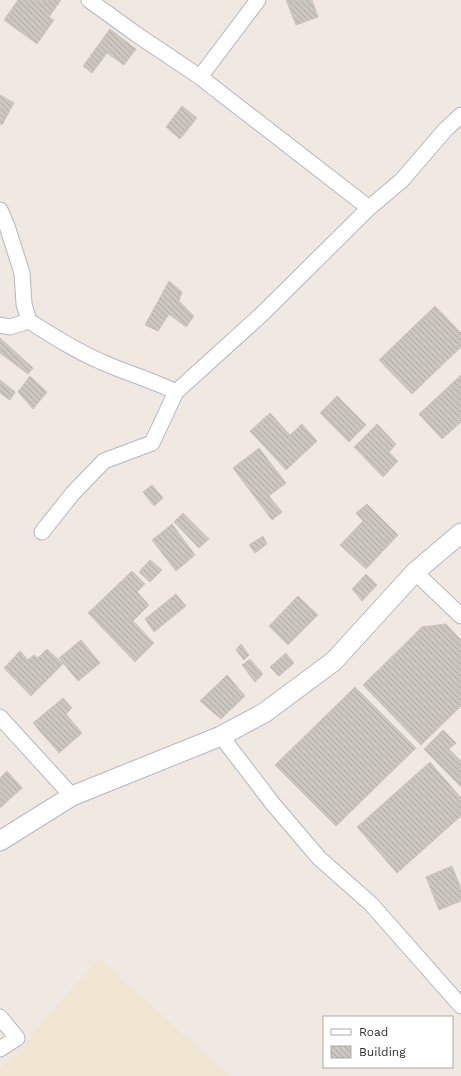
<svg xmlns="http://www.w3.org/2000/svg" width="461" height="1076" font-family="'Work Sans',sans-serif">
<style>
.education{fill:#f0e6d1}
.building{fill:url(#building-back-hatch);stroke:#cbc5ba}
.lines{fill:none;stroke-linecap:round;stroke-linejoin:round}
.minor-casing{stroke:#b4b7c1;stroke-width:17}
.tertiary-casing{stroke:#b4b7c1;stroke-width:21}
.minor{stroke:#fff;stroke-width:15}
.tertiary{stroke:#fff;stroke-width:19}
</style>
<defs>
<pattern id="building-back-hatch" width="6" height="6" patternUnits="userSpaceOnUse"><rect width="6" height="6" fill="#cbc7bf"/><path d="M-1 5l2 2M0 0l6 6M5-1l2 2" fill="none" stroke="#afaba4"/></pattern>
</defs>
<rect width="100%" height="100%" fill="#efe9e1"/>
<path class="education" d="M 99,959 L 230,1076 L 0,1076 L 0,1071 Z"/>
<path class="building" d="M 18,0 L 61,0 L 49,17 L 54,20 L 37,44 L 4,20 Z
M 286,0 L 312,0 L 318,17 L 296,25 Z
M 110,29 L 136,49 L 124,65 L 107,53 L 92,73 L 83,66 Z
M 0,95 L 14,103 L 2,125 L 0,124 Z
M 182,106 L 197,118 L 180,139 L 166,127 Z
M 169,281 L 182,292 L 179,301 L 194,316 L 186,327 L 169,314 L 158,331 L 145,325 Z
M 435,306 L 461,333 L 461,347 L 412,394 L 379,360 Z
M 0,338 L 33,368 L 28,374 L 0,353 Z
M 461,375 L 461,422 L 442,439 L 419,414 Z
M 30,376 L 47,392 L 33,409 L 18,392 Z
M 0,380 L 15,392 L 10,400 L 0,393 Z
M 337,396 L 366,425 L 349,442 L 320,413 Z
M 270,413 L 290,435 L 302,424 L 317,441 L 286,470 L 250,431 Z
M 377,424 L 396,444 L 389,452 L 398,461 L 383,477 L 354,447 Z
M 259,448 L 286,483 L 269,496 L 282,512 L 272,520 L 233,468 Z
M 152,485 L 163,498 L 154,506 L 143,492 Z
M 367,504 L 398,535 L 366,569 L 340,545 L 363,521 L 356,513 Z
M 183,513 L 209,539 L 199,548 L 174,522 Z
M 172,524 L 195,555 L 176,571 L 152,540 Z
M 263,536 L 267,544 L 255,553 L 249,545 Z
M 150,560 L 162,570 L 150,582 L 139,572 Z
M 132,571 L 145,584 L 137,592 L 149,605 L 133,621 L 154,643 L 135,662 L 88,613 Z
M 366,574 L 377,585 L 362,601 L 352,589 Z
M 176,594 L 186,606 L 154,632 L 145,619 Z
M 298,596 L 318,615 L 288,645 L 269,626 Z
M 446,624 L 461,640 L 461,706 L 421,745 L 363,685 L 422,627 Z
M 81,640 L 100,663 L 78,681 L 59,658 Z
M 241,644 L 249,655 L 244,660 L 236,650 Z
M 47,649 L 63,664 L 31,696 L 4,668 L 20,651 L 28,660 L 34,655 L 38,658 Z
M 286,653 L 294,663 L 279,676 L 270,667 Z
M 250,659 L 263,674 L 255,682 L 242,665 Z
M 227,675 L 245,696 L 221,719 L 200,701 Z
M 355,687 L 416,748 L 336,826 L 275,765 Z
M 63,698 L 72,708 L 66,714 L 82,733 L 59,753 L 33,723 Z
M 443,730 L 456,743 L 449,749 L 461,761 L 461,787 L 424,749 Z
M 430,762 L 461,798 L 461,816 L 397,873 L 357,827 Z
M 7,771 L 22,788 L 0,808 L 0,778 Z
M 452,866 L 461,889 L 461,901 L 439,910 L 426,877 Z"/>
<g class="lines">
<defs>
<path id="minor" d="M 89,0 L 136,34 L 200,77 L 369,208
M 200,77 L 258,0
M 0,210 L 7,226 L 22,273 L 24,304 L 29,321
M 0,325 L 10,327 L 29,321 C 53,336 76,351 102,362 C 126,373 152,380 176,392
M 42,532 L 73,493 L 104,461 L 152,443 L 176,392 L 262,314 L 369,208 L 402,180 L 445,130 L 461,115
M 415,572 L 461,616
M 0,717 L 72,796
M 221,736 L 273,804 L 319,858 L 371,904 L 461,1006
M 0,1017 L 17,1038 L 0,1049"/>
<path id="tertiary" d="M 0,841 L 72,796 L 221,736 L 264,713 L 334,661 L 415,572 L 461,533"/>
</defs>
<use href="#minor" class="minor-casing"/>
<use href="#tertiary" class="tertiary-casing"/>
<use href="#minor" class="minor"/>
<use href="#tertiary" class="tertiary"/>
</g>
<rect x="323" y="1016" width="130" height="52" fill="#ffffff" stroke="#ababab"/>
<rect x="331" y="1029" width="20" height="6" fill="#ffffff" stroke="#ababab"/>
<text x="359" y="1036" font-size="12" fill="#2e2e2e">Road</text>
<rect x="331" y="1046" width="20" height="12" fill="url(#building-back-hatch)" stroke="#ababab"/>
<text x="359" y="1056" font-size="12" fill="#2e2e2e">Building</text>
</svg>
